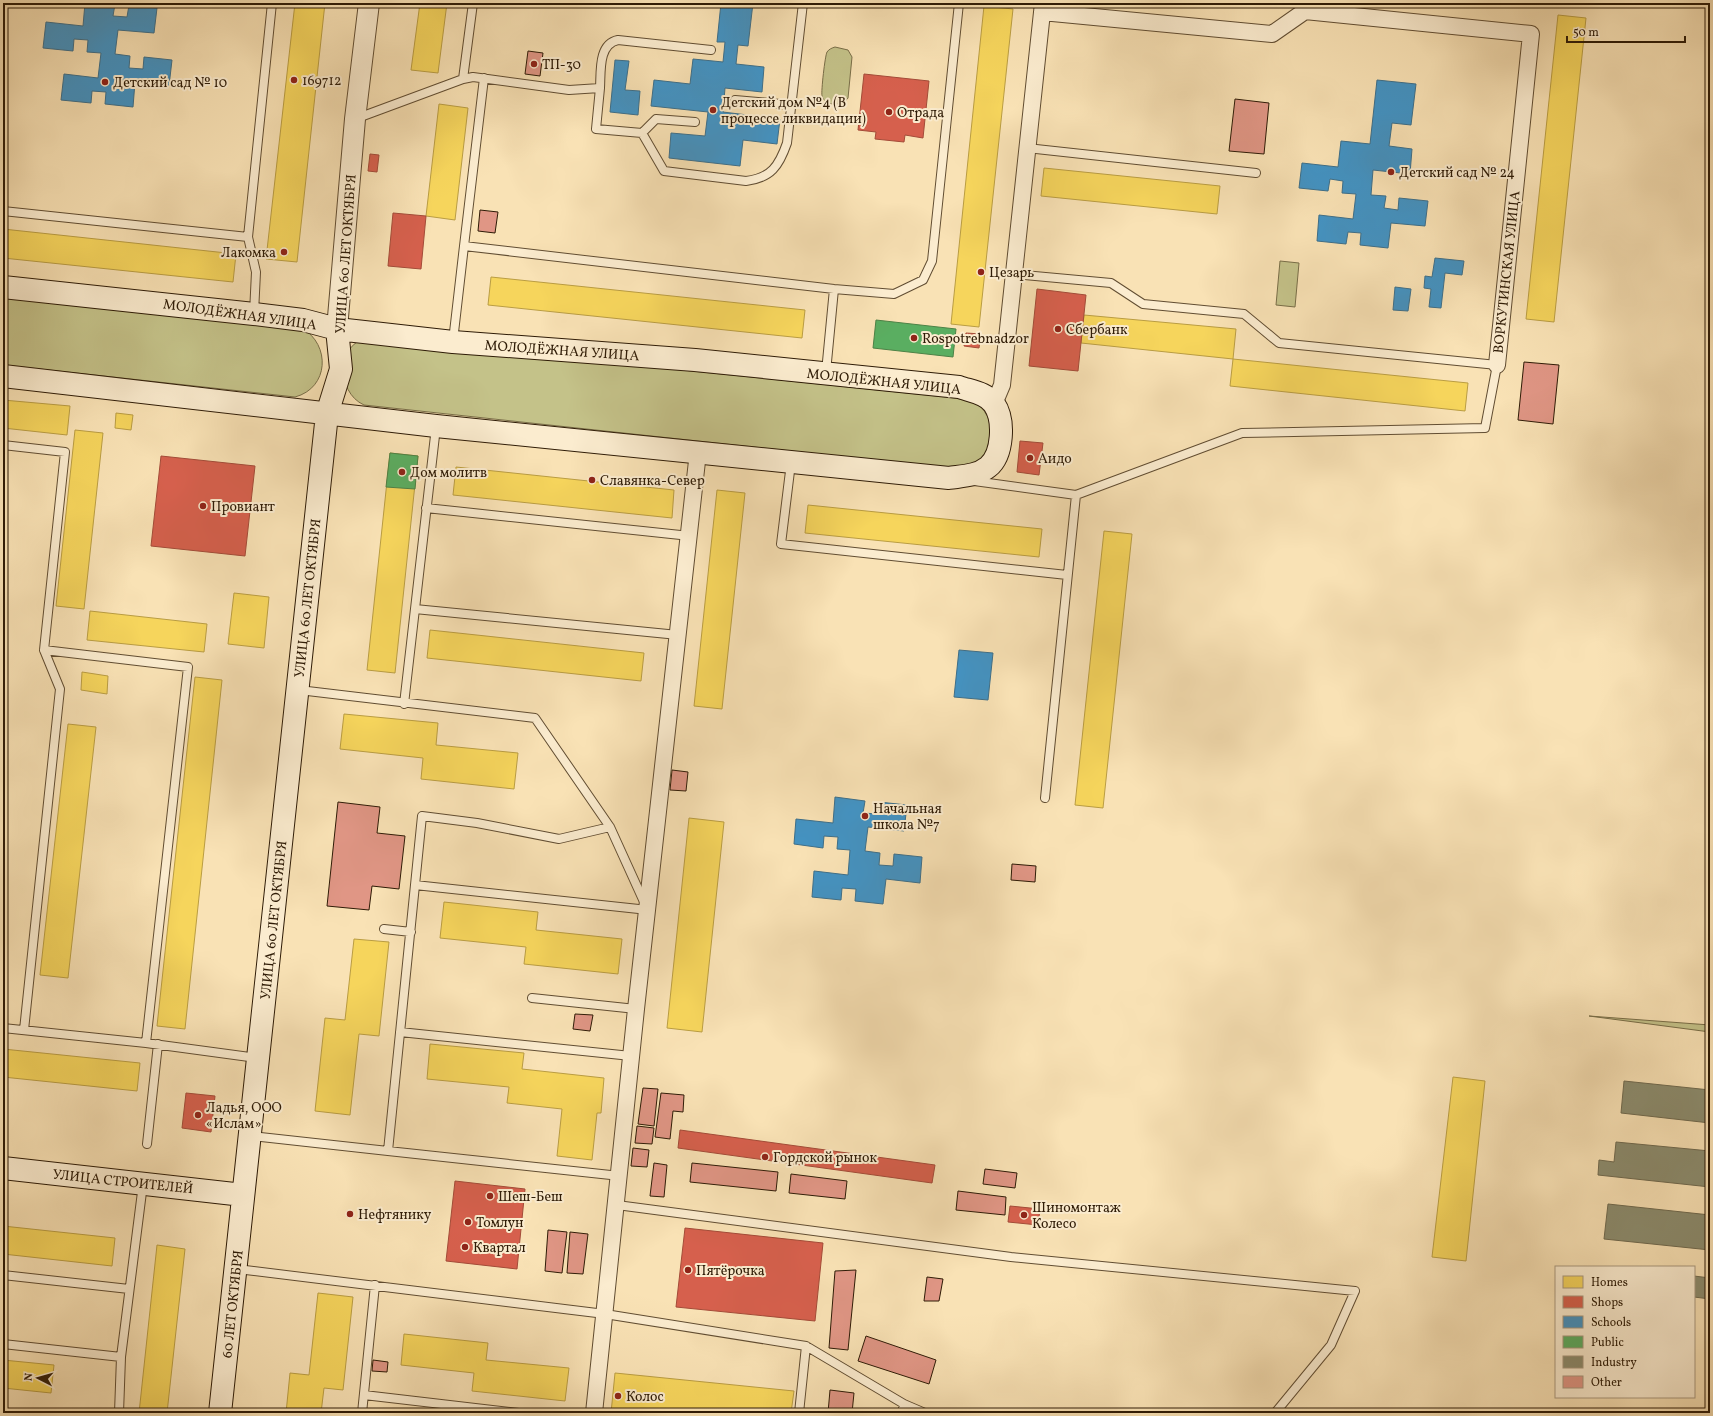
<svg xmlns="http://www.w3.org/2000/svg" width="1713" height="1416" font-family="Vollkorn,serif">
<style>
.green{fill:#c4c289;stroke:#796e48}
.homes{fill:#f6d55c;stroke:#ba9d42}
.shops{fill:#d6604d;stroke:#a44b38}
.schools{fill:#4393c3;stroke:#3d6f8a}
.public{fill:#5aae61;stroke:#4d8246}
.industry{fill:#8c8c6e;stroke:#706a4f}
.building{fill:#e09685;stroke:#2e1b06}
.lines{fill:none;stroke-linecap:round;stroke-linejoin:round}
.service-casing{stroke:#614d32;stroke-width:10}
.minor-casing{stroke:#614d32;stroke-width:18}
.tertiary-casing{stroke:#614d32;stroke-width:22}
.secondary-casing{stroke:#2e1b06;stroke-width:24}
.service{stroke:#fbeccf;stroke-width:8}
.minor{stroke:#fbeccf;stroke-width:16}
.tertiary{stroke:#fbeccf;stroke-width:20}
.secondary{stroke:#fbeccf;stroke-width:22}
.poi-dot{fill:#8f2418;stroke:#fbeccf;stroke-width:1.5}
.labels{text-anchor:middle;stroke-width:4;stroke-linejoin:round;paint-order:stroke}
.poi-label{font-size:14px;fill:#2e1b06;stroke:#fbeccf;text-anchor:start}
.street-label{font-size:14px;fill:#2e1b06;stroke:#fbeccf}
</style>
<rect width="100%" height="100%" fill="#f9e2b5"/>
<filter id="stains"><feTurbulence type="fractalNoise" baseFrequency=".005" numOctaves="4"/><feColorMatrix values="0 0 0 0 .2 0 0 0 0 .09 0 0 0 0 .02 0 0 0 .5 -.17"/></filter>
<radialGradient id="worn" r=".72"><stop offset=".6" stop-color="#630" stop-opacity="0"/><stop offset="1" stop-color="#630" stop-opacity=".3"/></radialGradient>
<path class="green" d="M 835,47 L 848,50 L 852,57 L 848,98 C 843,106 825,107 822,96 C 821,91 825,56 827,52 C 829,49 832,48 835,47 Z
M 1280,261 L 1299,263 L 1295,307 L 1276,305 Z
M 3,294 L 302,328 C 331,345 329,388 295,397 L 3,365 Z
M 369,338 L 966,399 C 974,402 982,406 986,414 C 997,431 990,459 970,467 C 966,468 961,468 957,469 L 364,405 C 335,392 337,341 369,338 Z
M 1589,1016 L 1710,1025 L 1710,1032 Z"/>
<path class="homes" d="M 295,3 L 325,3 L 297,262 L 266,259 Z
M 420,3 L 447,3 L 438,73 L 411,70 Z
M 1480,3 L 1517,3 L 1517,7 Z
M 984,6 L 1013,9 L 979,327 L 951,324 Z
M 1558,15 L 1586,18 L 1554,322 L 1526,319 Z
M 439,104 L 468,108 L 455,220 L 426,216 Z
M 1044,168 L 1220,186 L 1217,214 L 1041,196 Z
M 3,229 L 236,254 L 233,282 L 3,258 Z
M 491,277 L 805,310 L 802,338 L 488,305 Z
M 1084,315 L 1236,329 L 1233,359 L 1081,343 Z
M 1233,359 L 1468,383 L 1465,411 L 1230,386 Z
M 3,400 L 70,406 L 67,435 L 3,428 Z
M 116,413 L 133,415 L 131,430 L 115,428 Z
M 75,430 L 103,433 L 84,609 L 56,606 Z
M 390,453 L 418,456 L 395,673 L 367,670 Z
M 456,467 L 674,490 L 672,518 L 453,495 Z
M 717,490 L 745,493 L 722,709 L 694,706 Z
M 808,505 L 1042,529 L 1039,557 L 805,533 Z
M 1104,531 L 1132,534 L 1103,808 L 1075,805 Z
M 234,593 L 269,597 L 264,648 L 228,644 Z
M 90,611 L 207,624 L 204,652 L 87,640 Z
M 430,630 L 644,653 L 641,681 L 427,658 Z
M 82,672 L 108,676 L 107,694 L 81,690 Z
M 195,677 L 222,680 L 185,1029 L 157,1026 Z
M 344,714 L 438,723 L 436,745 L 518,753 L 514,789 L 421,779 L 423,758 L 340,749 Z
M 68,724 L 96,727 L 68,978 L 40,975 Z
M 689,818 L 724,822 L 702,1032 L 667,1028 Z
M 444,902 L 538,912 L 536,930 L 622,939 L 618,974 L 524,964 L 526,947 L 440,938 Z
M 354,939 L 389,942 L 379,1036 L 359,1034 L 350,1115 L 315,1111 L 325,1018 L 345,1020 Z
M 430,1044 L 524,1053 L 522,1069 L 604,1078 L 601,1113 L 597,1113 L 592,1160 L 557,1156 L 562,1109 L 507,1103 L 509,1087 L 427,1079 Z
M 3,1049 L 140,1063 L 137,1091 L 3,1077 Z
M 1453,1077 L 1485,1081 L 1466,1261 L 1432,1257 Z
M 3,1226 L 115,1238 L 112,1266 L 3,1254 Z
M 157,1245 L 185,1249 L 167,1413 L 139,1413 Z
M 318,1293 L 353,1297 L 343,1390 L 324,1388 L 321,1413 L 286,1413 L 290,1373 L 309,1375 Z
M 404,1334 L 488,1343 L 486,1360 L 569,1368 L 565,1401 L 472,1391 L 474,1373 L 401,1365 Z
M 3,1360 L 54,1365 L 51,1393 L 3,1388 Z
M 615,1373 L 794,1391 L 791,1413 L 668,1413 L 645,1411 L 644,1413 L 611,1413 Z"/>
<path class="shops" d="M 864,74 L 929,81 L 923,138 L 905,135 L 904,142 L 875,139 L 876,132 L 858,130 Z
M 370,154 L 379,155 L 377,172 L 368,171 Z
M 393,213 L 426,216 L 421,269 L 388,266 Z
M 1037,289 L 1086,295 L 1078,371 L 1029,366 Z
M 966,333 L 981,334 L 979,348 L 964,346 Z
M 1020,441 L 1043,443 L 1039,475 L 1017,472 Z
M 161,456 L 255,466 L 245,556 L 151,546 Z
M 186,1093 L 215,1096 L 211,1132 L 182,1128 Z
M 680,1130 L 935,1165 L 932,1183 L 678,1148 Z
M 455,1181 L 525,1189 L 517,1269 L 446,1261 Z
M 1010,1206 L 1040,1209 L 1038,1225 L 1008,1222 Z
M 685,1228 L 823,1243 L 815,1321 L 676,1307 Z"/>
<path class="schools" d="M 85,3 L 115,4 L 113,16 L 127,17 L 129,5 L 157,8 L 154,33 L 118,30 L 115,54 L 130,56 L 129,68 L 143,69 L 144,57 L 172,60 L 169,86 L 135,82 L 133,107 L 105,104 L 106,92 L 92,91 L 91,103 L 61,100 L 64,74 L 98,78 L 101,53 L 87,52 L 88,40 L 74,39 L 73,51 L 43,48 L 46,22 L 83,26 Z
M 721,3 L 753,3 L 748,46 L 738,45 L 736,64 L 764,67 L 762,92 L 725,88 L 723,112 L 780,119 L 777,144 L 743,140 L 740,166 L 669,158 L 671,133 L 705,136 L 708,112 L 651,106 L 654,80 L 690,84 L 693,59 L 723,62 L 725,42 L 717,42 Z
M 615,60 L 629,61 L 625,90 L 640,91 L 638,115 L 610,112 Z
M 1377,80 L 1416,84 L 1411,125 L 1392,123 L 1389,146 L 1412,149 L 1410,174 L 1373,170 L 1371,195 L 1386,196 L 1384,208 L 1398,210 L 1399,198 L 1428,201 L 1425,226 L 1391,223 L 1388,248 L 1360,245 L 1361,233 L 1348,232 L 1346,244 L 1317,241 L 1319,215 L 1353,219 L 1356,194 L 1342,193 L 1343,181 L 1330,179 L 1328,191 L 1299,188 L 1302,163 L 1338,167 L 1341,141 L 1370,144 Z
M 1435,258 L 1464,261 L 1462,275 L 1445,273 L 1441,308 L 1429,307 L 1431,289 L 1424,288 L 1425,276 L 1432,277 Z
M 1395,287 L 1411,289 L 1408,311 L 1393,310 Z
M 959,650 L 993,653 L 988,700 L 954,697 Z
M 835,797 L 865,801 L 863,813 L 878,814 L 879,802 L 907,805 L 904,831 L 868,827 L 865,851 L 880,853 L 879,865 L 893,866 L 894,854 L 922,857 L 920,883 L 886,879 L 883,904 L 855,901 L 856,889 L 842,888 L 841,900 L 812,897 L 814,871 L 848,875 L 850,850 L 837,849 L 838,837 L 824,836 L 823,848 L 794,844 L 796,819 L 833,823 Z"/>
<path class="public" d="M 876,320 L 956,329 L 953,357 L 873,348 Z
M 390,453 L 418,456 L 415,489 L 386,487 Z"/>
<path class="industry" d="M 1624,1081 L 1710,1090 L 1710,1123 L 1621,1113 Z
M 1616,1142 L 1710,1151 L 1710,1187 L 1598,1175 L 1599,1160 L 1614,1162 Z
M 1608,1204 L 1710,1215 L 1710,1250 L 1604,1239 Z
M 1694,1276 L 1710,1278 L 1710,1299 L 1694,1297 Z"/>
<path class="building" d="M 528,51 L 543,53 L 540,76 L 525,74 Z
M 1235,99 L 1269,103 L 1264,154 L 1229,151 Z
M 480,210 L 498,212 L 495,233 L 478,231 Z
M 1524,362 L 1559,365 L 1553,424 L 1518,420 Z
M 672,770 L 688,772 L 686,791 L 670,790 Z
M 338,802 L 380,807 L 377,833 L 405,836 L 399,889 L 372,886 L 369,910 L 327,906 Z
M 1012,864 L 1036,866 L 1035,882 L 1011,880 Z
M 575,1014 L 593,1015 L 590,1031 L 573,1029 Z
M 643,1088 L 658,1089 L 654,1126 L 638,1124 Z
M 661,1093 L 684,1095 L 683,1112 L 673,1111 L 670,1139 L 655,1137 Z
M 637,1126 L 654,1128 L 652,1144 L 635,1143 Z
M 633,1148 L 649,1150 L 647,1167 L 631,1166 Z
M 654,1163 L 667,1165 L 664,1197 L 650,1196 Z
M 692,1163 L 778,1172 L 776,1191 L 690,1182 Z
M 985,1169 L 1017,1173 L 1015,1188 L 983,1184 Z
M 791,1174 L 847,1181 L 845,1199 L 789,1193 Z
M 958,1191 L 1006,1197 L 1005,1215 L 956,1210 Z
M 548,1230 L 567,1232 L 562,1273 L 545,1271 Z
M 570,1232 L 588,1234 L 583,1274 L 567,1273 Z
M 856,1270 L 848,1350 L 829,1348 L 835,1271 Z
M 927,1277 L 943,1279 L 939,1301 L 924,1301 Z
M 866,1336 L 936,1360 L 929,1384 L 858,1361 Z
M 373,1360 L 388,1362 L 387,1372 L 372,1371 Z
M 830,1390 L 854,1393 L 852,1413 L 828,1413 Z"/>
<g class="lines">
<defs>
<path id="service" d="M 473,3 L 463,79 L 473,77 L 569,90 L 600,88 L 596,129 L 642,133 L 664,171 L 746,181 C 771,178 779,166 787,143 L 803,3
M 484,78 L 464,246 L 834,289 L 894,294 L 923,280 L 932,261 L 959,3
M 600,88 C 601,72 598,44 618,40 L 711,50
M 735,100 L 792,105
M 355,119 L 463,79
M 642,133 L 656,119 L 695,122
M 1027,148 L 1256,173
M 3,211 L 248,237 L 272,3
M 248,237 L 256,272 L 254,313
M 1014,274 L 1111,283 L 1143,304 L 1244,314 L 1279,343 L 1497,365 L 1485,428 L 1242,433 L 1076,495
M 453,341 L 464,246
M 826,372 L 834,289
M 3,445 L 65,452 L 44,650 L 188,667 L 146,1043
M 791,463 L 781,544 L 1067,575
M 974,481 L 1076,495 L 1045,798
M 426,508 L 690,536
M 415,609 L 678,635
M 299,690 L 535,718 L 610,827 L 645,904
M 404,704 L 436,427
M 415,885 L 648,910
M 384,929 L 411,932
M 532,998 L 636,1009
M 3,1028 L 146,1043 L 257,1058
M 24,1030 L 60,689 L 44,650
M 400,1032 L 631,1056
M 251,1136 L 388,1151 L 422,816 L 477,823 L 559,839 L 610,827
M 147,1144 L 158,1044
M 388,1151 L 620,1176
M 617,1205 L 1011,1257 L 1355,1291 L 1331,1345 L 1275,1413
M 237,1269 L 605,1314 L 806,1346 L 904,1404 L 902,1413
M 3,1275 L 129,1289
M 3,1344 L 121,1357
M 364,1395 L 519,1413
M 904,1404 L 925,1413
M 119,1413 L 121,1357 L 143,1184
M 362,1413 L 375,1285
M 799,1413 L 806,1346"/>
<path id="minor" d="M 1042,12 L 1272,34 L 1305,11 L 1531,34 L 1497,365
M 994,404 L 1002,385 L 1043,3
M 594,1413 L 636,1009 L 698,452"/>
<path id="tertiary" d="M 337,329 L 355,119 L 369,3"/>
<path id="secondary" d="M 3,287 L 254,314 L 303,320 L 337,329 L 373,333 L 453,342 L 695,360 L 959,387 C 970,391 987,393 994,404 C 1005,420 1003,455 988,467 C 977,476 962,476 949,478 L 436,426 L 3,376
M 3,1168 L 243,1195
M 220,1413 L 327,414 L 341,369 L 337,329"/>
</defs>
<use href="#service" class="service-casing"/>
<use href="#minor" class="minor-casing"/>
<use href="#tertiary" class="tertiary-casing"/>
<use href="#secondary" class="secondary-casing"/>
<use href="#service" class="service"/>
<use href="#minor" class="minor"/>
<use href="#tertiary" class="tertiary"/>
<use href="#secondary" class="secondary"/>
</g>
<g class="poi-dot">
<circle cx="534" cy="64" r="4"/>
<circle cx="294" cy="80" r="4"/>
<circle cx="105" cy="82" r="4"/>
<circle cx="713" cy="110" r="4"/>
<circle cx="889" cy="112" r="4"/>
<circle cx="1391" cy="172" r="4"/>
<circle cx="284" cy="252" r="4"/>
<circle cx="981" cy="272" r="4"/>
<circle cx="1058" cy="329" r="4"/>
<circle cx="914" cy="338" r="4"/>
<circle cx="1030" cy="458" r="4"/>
<circle cx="402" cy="472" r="4"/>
<circle cx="592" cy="480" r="4"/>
<circle cx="203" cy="506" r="4"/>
<circle cx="865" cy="816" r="4"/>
<circle cx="198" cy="1115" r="4"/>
<circle cx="765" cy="1157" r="4"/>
<circle cx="490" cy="1196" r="4"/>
<circle cx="350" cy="1214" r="4"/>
<circle cx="1024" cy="1215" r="4"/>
<circle cx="468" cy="1222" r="4"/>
<circle cx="465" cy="1247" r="4"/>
<circle cx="688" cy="1270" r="4"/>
<circle cx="618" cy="1396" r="4"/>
</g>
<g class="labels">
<g class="poi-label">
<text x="542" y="69">ТП-30</text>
<text x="302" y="85">169712</text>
<text x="113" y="87">Детский сад № 10</text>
<text x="721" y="107">Детский дом №4 (В<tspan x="721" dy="16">процессе ликвидации)</tspan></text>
<text x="897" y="117">Отрада</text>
<text x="1399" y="177">Детский сад № 24</text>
<text x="276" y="257" text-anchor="end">Лакомка</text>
<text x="989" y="277">Цезарь</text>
<text x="1066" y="334">Сбербанк</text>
<text x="922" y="343">Rospotrebnadzor</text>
<text x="1038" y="463">Аидо</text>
<text x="410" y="477">Дом молитв</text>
<text x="600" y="485">Славянка-Север</text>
<text x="211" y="511">Провиант</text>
<text x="873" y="813">Начальная<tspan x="873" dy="16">школа №7</tspan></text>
<text x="206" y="1112">Ладья, ООО<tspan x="206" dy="16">«Ислам»</tspan></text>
<text x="773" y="1162">Гордской рынок</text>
<text x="498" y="1201">Шеш-Беш</text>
<text x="1032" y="1212">Шиномонтаж<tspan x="1032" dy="16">Колесо</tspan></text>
<text x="358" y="1219">Нефтянику</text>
<text x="476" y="1227">Томлун</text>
<text x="473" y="1252">Квартал</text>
<text x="696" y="1275">Пятёрочка</text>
<text x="626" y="1401">Колос</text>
</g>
<g class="street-label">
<text transform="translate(345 254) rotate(-86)" y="5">УЛИЦА 60 ЛЕТ ОКТЯБРЯ</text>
<text transform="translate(1506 272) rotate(-84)" y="5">ВОРКУТИНСКАЯ УЛИЦА</text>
<text transform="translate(240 314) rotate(8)" y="5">МОЛОДЁЖНАЯ УЛИЦА</text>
<text transform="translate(562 350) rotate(4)" y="5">МОЛОДЁЖНАЯ УЛИЦА</text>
<text transform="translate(884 381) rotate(6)" y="5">МОЛОДЁЖНАЯ УЛИЦА</text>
<text transform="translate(307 598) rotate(-84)" y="5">УЛИЦА 60 ЛЕТ ОКТЯБРЯ</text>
<text transform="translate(273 920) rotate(-84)" y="5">УЛИЦА 60 ЛЕТ ОКТЯБРЯ</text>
<text transform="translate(123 1181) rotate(6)" y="5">УЛИЦА СТРОИТЕЛЕЙ</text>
<text transform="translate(232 1304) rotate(-84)" y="5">60 ЛЕТ ОКТЯБРЯ</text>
</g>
</g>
<rect width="1713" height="1416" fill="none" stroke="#f9e2b5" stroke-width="16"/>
<rect x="4" y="4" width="1705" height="1408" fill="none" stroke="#2e1b06" stroke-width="2"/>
<rect x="8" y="8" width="1697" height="1400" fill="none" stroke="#2e1b06"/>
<rect x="1555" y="1266" width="140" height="132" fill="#fbeccf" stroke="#a9987f"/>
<rect x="1563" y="1276" width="20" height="12" fill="#f6d55c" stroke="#a9987f"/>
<text x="1591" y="1286" font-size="12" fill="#2e1b06">Homes</text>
<rect x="1563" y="1296" width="20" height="12" fill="#d6604d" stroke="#a9987f"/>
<text x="1591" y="1306" font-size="12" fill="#2e1b06">Shops</text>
<rect x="1563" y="1316" width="20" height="12" fill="#4393c3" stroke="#a9987f"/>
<text x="1591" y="1326" font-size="12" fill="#2e1b06">Schools</text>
<rect x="1563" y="1336" width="20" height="12" fill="#5aae61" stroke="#a9987f"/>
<text x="1591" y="1346" font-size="12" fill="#2e1b06">Public</text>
<rect x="1563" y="1356" width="20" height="12" fill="#8c8c6e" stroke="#a9987f"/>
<text x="1591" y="1366" font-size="12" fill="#2e1b06">Industry</text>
<rect x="1563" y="1376" width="20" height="12" fill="#e09685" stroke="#a9987f"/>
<text x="1591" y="1386" font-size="12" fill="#2e1b06">Other</text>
<g transform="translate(38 1378) rotate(276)" stroke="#fbeccf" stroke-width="3" paint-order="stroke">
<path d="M0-3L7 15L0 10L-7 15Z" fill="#2e1b06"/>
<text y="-6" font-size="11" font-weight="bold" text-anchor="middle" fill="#2e1b06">N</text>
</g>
<path d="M1567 36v6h118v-6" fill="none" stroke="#2e1b06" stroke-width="2"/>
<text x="1573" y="36" font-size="12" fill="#2e1b06" stroke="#fbeccf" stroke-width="3" paint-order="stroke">50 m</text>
<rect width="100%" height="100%" filter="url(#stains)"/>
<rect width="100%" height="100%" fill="url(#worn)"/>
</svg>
